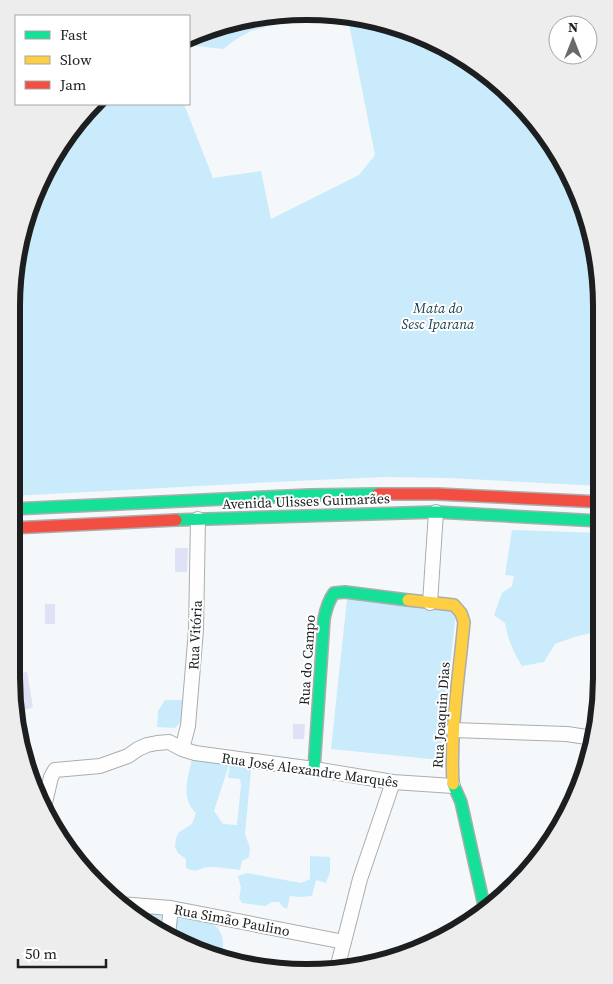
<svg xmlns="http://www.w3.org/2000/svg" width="613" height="984" font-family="'Source Serif 4',serif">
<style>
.green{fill:#caebfb}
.water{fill:#dfe1f6}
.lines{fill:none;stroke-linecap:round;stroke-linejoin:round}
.street-casing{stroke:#abadae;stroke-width:16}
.fast-casing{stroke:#abadae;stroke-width:14}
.slow-casing{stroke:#abadae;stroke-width:14}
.jam-casing{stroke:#abadae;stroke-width:14}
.street{stroke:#fefefe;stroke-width:14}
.fast{stroke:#16e098;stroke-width:11}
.slow{stroke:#ffcf43;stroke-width:11}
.jam{stroke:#f24e42;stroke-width:11}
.labels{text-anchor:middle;stroke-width:4;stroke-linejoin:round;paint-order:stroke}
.park-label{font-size:14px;font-style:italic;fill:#183f4f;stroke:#fff}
.street-label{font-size:14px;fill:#1c1e1f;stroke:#fff}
.rim{fill:none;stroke:#1c1e1f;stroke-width:6}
</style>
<rect width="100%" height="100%" fill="#f5f8fa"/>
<path class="green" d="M 268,14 L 304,16 L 251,31 L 235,40 L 223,49 L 196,46 L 189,42 L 189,41 Z
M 348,19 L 383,21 L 486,72 L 541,127 L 571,176 L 601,287 L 600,486 L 448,478 L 384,477 L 274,482 L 12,496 L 14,268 L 34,193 L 72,127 L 98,104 L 184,104 L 213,178 L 261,171 L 271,219 L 359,175 L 375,155 Z
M 512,530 L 600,533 L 600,590 L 597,619 L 600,620 L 600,633 L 596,632 L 574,637 L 555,644 L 544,662 L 522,666 C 513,652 508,639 505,623 L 494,615 L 502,593 L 512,586 L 514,576 L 505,575 Z
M 347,599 L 456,611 L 440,760 L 331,749 Z
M 165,700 L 188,700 L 188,715 L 175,728 L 157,727 L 158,711 Z
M 193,755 L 229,765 L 214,811 L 223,824 L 237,825 L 241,785 L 240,779 L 228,778 L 230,762 L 248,766 L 251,770 L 245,834 L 250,848 L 249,857 L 242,861 L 240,870 C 231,869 220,867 210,867 C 199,867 199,874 186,868 L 186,859 L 178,853 L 175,847 L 176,838 L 179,832 L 192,824 L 196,813 C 179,797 189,775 193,755 Z
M 310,856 L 330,857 L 330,872 L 326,883 L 316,880 L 312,896 L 299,897 L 290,896 L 287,909 L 283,907 L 279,902 L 272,902 L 265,906 L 242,903 L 239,898 L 241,888 L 238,876 L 247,873 L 301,883 L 310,879 Z
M 126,911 L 157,912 L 162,916 L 161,930 Z
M 176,915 C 194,920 223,917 223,944 C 223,949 221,955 217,958 L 211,957 L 172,936 Z"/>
<path class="water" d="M 175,548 L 188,548 L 187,572 L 175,572 Z
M 45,604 L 55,604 L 55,624 L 45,624 Z
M 27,672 L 33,707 L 17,713 L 11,674 Z
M 293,724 L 305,724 L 304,739 L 293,739 Z"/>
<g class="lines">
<defs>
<path id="street" d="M 430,603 L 436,512
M 453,730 L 567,734 L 593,738
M 182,749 L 188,726 L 196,630 L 198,519
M 44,807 L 51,777 L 55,770 L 100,766 L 128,756 L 138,749 L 147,745 L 157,743 L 169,742 L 182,749 L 195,753 L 314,769 L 393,782 L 453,786
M 119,904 L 171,908 L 344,942
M 168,934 L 171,908
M 337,969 L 360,879 L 393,782"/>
<path id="fast" d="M 12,509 L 310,495 L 378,494
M 176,520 L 436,512 L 600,521
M 314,769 L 324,619 C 326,609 328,601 334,593 L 345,592 L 408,600
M 453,784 L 461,802 L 485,910"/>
<path id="slow" d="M 408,600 L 454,605 L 461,613 L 464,622 C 459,676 450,730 453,784"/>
<path id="jam" d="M 378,494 L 437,494 L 600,502
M 12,528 L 176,520"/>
</defs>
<use href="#street" class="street-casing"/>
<use href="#fast" class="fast-casing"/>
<use href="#slow" class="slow-casing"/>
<use href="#jam" class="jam-casing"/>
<use href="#street" class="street"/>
<use href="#fast" class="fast"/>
<use href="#slow" class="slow"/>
<use href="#jam" class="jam"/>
</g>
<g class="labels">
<g class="park-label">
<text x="438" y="313">Mata do<tspan x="438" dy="16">Sesc Iparana</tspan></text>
</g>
<g class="street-label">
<text transform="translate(306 501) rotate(-2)" y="5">Avenida Ulisses Guimarães</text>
<text transform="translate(195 635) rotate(-87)" y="5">Rua Vitória</text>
<text transform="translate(307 660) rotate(-86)" y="5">Rua do Campo</text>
<text transform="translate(441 715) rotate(-86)" y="5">Rua Joaquin Dias</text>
<text transform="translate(310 770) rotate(8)" y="5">Rua José Alexandre Marquês</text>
<text transform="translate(232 920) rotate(11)" y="5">Rua Simão Paulino</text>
</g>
</g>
<path d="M0 0H613V984H0ZM306 20H307A286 286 0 0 1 593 306V678A286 286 0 0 1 307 964H306A286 286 0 0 1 20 678V306A286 286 0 0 1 306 20Z" fill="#ededed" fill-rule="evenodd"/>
<path class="rim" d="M306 20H307A286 286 0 0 1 593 306V678A286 286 0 0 1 307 964H306A286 286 0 0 1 20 678V306A286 286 0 0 1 306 20Z"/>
<rect x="15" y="15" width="175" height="90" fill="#ffffff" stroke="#a4a5a5"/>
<rect x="25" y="31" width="25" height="8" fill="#16e098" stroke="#a4a5a5"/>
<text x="60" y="40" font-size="15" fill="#1c1e1f">Fast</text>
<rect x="25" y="56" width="25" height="8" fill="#ffcf43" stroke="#a4a5a5"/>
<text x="60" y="65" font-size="15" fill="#1c1e1f">Slow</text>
<rect x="25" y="81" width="25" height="8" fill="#f24e42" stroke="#a4a5a5"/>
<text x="60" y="90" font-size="15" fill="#1c1e1f">Jam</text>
<g transform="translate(573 40)"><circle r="24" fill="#ffffff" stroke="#a4a5a5"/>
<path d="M0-4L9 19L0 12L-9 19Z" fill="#686a6c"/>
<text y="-8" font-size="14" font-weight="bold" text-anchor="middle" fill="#1c1e1f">N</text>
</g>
<path d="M18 959v8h88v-8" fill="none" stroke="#1c1e1f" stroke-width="2.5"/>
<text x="25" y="959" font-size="15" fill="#1c1e1f" stroke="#ffffff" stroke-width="4" paint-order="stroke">50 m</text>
</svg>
